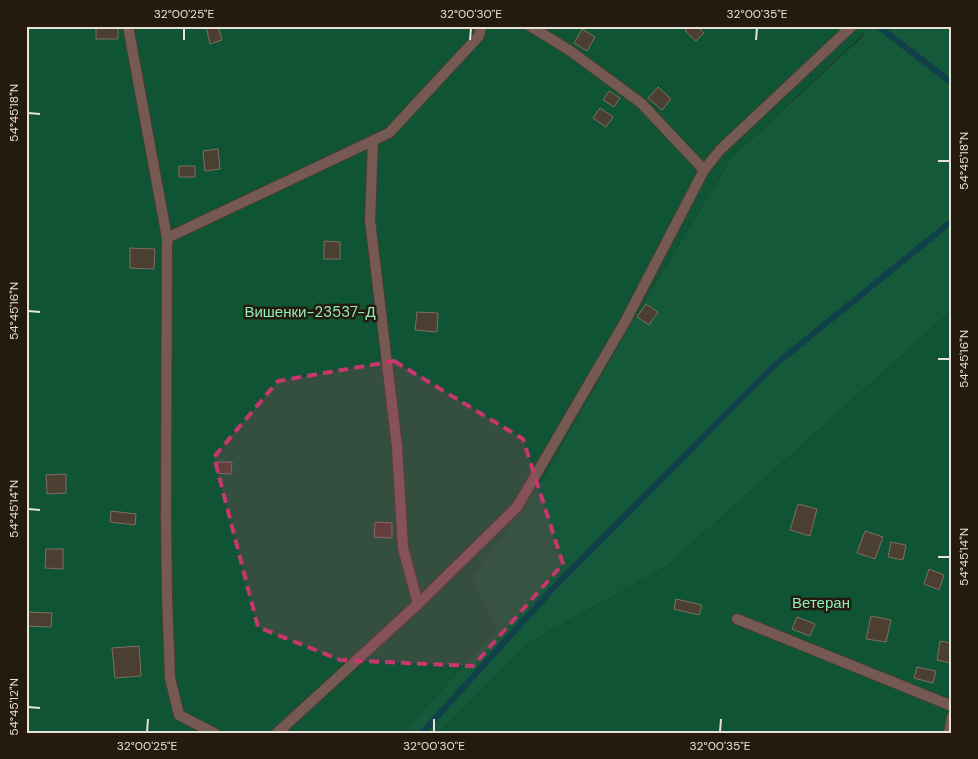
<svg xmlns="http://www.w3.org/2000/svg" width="978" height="759" font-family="'DM Sans',sans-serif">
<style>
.green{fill:#0f5435}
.forest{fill:#14593a}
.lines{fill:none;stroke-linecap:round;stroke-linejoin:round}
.stream{stroke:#11404a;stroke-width:6}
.building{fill:#4b3f31;stroke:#7d7060}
.lane-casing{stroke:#483e31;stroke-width:12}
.lane{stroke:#755952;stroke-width:10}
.marked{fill:#c8366e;fill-opacity:0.2;stroke:#c8366e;stroke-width:4;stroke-dasharray:10 6;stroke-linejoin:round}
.ticks{fill:none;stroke:#e8e1d8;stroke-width:2}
.labels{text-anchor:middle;stroke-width:5;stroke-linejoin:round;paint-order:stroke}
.park-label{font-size:15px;fill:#8fedba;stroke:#241a0d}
.neatline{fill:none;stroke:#e8e1d8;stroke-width:2}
.ticks-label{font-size:12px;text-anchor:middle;fill:#e8e1d8}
</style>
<rect width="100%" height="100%" fill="#2e2316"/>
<path class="green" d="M 26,26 L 853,26 L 865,33 L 732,157 L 626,332 L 538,487 L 471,576 L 496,630 L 402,733 L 26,733 Z
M 952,310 L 952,733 L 439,733 L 528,643 L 667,566 Z"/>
<path class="forest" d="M 853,26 L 952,26 L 952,310 L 667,566 L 528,643 L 439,733 L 402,733 L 496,630 L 471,576 L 538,487 L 626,332 L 732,157 L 865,34 Z"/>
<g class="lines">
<path class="stream" d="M 878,26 L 952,83
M 422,733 L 558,583 L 776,364 L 952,221"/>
</g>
<path class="building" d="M 96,26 L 118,26 L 118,39 L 96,39 Z
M 206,26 L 218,26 L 222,40 L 210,44 Z
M 689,26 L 696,26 L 704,33 L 696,41 L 685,31 Z
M 582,29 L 595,37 L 587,51 L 574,43 Z
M 658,87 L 671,99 L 662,110 L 648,98 Z
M 609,91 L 620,98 L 614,107 L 603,100 Z
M 600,108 L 613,117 L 606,127 L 593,118 Z
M 218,149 L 220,169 L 205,171 L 203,151 Z
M 179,166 L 195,166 L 195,177 L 179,177 Z
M 324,241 L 340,242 L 340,259 L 324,259 Z
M 130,248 L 155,249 L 154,269 L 130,268 Z
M 646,304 L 658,312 L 649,325 L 637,317 Z
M 417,312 L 438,313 L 437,332 L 415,330 Z
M 217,462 L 232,462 L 231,474 L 217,473 Z
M 66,474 L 66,493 L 47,494 L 46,475 Z
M 798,504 L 817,509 L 810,536 L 790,530 Z
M 111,511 L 136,514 L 135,525 L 110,522 Z
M 375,522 L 392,523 L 392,538 L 374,537 Z
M 865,531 L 883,537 L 875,559 L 857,553 Z
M 891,542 L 906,545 L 903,560 L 888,557 Z
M 46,549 L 63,549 L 63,569 L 45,568 Z
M 929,569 L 944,575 L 939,590 L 924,584 Z
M 676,599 L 702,605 L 699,615 L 674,609 Z
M 26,612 L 52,613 L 51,627 L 26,626 Z
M 871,616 L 891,620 L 886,642 L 866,639 Z
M 797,617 L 815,624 L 810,636 L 792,629 Z
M 940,641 L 952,643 L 951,663 L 937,660 Z
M 139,646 L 141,676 L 115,678 L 112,648 Z
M 917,667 L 936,671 L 933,683 L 914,678 Z"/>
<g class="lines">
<defs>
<path id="lane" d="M 128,26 L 167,238 L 166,515 L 167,595 L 170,678 L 179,715 L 214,733
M 530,26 L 569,50 L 641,103 L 704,170
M 373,141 L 370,220 L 397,447 L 403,548 L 418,604
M 167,238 L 389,133 L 479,36 L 481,26
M 737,619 L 952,706
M 277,733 L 418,604 L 517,507 L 625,322 L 704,170 L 720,150 L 852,26
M 949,733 L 952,717"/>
</defs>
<use href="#lane" class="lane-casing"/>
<use href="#lane" class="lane"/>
</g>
<path class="marked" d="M 394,361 L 523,439 L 563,564 L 473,666 L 340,660 L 258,627 L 214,457 L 278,381 Z"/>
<path class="ticks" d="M 184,40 L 184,28M 470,40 L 471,28M 756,40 L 757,28M 28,113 L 40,114M 938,161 L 950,161M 28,311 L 40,312M 938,359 L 950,359M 28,509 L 40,510M 938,557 L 950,557M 28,707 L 40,708M 147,732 L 148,719M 434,732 L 434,719M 720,732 L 721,719"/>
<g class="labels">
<g class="park-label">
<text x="310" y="317">Вишенки-23537-Д</text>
<text x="821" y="608">Ветеран</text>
</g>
</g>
<rect width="978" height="759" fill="none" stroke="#241a0d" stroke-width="55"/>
<rect x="28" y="28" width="922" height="704" class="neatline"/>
<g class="ticks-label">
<text x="184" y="18">32°00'25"E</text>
<text x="471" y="18">32°00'30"E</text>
<text x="757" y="18">32°00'35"E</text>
<text transform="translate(14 113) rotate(-90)" y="4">54°45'18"N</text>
<text transform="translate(964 161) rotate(-90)" y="4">54°45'18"N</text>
<text transform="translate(14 311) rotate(-90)" y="4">54°45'16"N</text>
<text transform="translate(964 359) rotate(-90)" y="4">54°45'16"N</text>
<text transform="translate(14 509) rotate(-90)" y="4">54°45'14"N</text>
<text transform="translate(964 557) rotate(-90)" y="4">54°45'14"N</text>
<text transform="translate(14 707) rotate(-90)" y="4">54°45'12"N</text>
<text x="147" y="750">32°00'25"E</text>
<text x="434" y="750">32°00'30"E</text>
<text x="720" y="750">32°00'35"E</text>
</g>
</svg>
